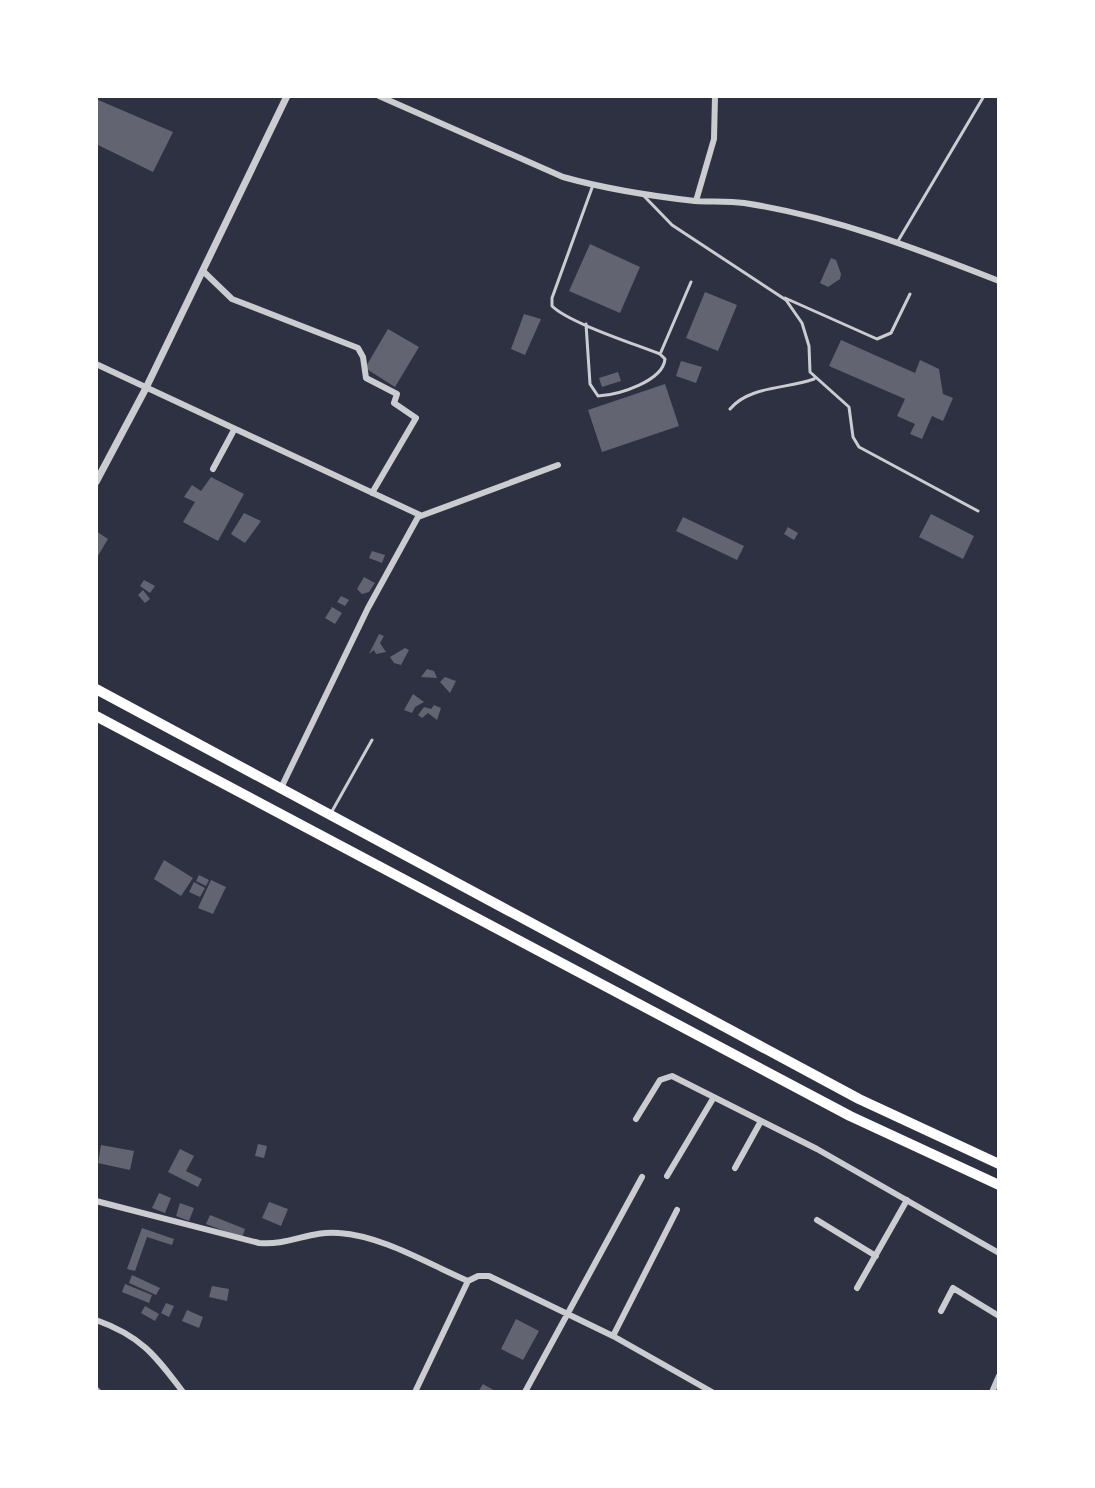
<svg xmlns="http://www.w3.org/2000/svg" width="1095" height="1488" font-family="'IBM Plex Serif',serif">
<style>
.building{fill:#626471}
.lines{fill:none;stroke-linecap:round;stroke-linejoin:round}
.service{stroke:#caccd0;stroke-width:3}
.minor{stroke:#caccd0;stroke-width:6}
.tertiary{stroke:#caccd0;stroke-width:7}
.trunk{stroke:#fff;stroke-width:10}
.rail{stroke:#abadb3;stroke-width:4}
</style>
<rect width="100%" height="100%" fill="#2d3142"/>
<path class="building" d="M 96,99 L 173,132 L 153,172 L 96,144 Z
M 590,244 L 640,267 L 620,313 L 569,291 Z
M 831,258 L 836,260 L 841,274 L 840,279 L 828,287 L 820,283 Z
M 705,292 L 737,305 L 718,351 L 686,338 Z
M 524,314 L 541,319 L 525,355 L 511,349 Z
M 388,329 L 419,347 L 395,387 L 365,368 Z
M 841,340 L 915,373 L 920,360 L 939,369 L 943,394 L 953,398 L 943,421 L 932,416 L 922,439 L 910,434 L 915,424 L 897,416 L 905,399 L 829,366 Z
M 681,361 L 702,367 L 696,383 L 676,376 Z
M 618,372 L 621,381 L 602,387 L 599,378 Z
M 665,384 L 679,426 L 602,452 L 588,410 Z
M 211,477 L 244,494 L 218,541 L 183,522 L 195,502 L 184,497 L 192,485 L 201,491 Z
M 244,513 L 261,521 L 245,543 L 231,534 Z
M 931,514 L 974,536 L 963,559 L 919,537 Z
M 683,517 L 744,546 L 737,560 L 676,531 Z
M 788,527 L 798,533 L 794,540 L 784,534 Z
M 96,531 L 108,539 L 96,559 Z
M 372,551 L 385,555 L 382,563 L 369,558 Z
M 364,577 L 375,583 L 369,592 L 362,594 L 357,589 Z
M 144,580 L 155,586 L 150,593 L 140,586 Z
M 143,590 L 150,599 L 145,603 L 138,595 Z
M 341,596 L 349,600 L 345,606 L 337,602 Z
M 332,607 L 342,613 L 335,624 L 325,618 Z
M 379,634 L 384,636 L 380,643 L 386,652 L 376,654 L 374,650 L 369,654 Z
M 405,648 L 409,650 L 401,665 L 394,663 L 390,657 Z
M 427,669 L 434,671 L 437,678 L 421,677 Z
M 445,677 L 456,681 L 450,693 L 440,682 Z
M 413,694 L 424,702 L 415,707 L 412,713 L 404,710 Z
M 434,705 L 441,708 L 437,720 L 428,713 L 422,718 L 418,715 L 424,707 L 431,709 Z
M 164,860 L 193,878 L 181,896 L 154,879 Z
M 199,875 L 209,880 L 206,886 L 196,881 Z
M 211,880 L 226,887 L 213,914 L 198,908 Z
M 194,882 L 205,888 L 200,897 L 189,892 Z
M 258,1144 L 267,1146 L 264,1158 L 255,1156 Z
M 101,1145 L 134,1151 L 130,1170 L 98,1163 Z
M 180,1149 L 194,1156 L 186,1171 L 202,1179 L 198,1187 L 168,1172 Z
M 159,1193 L 171,1198 L 165,1213 L 152,1208 Z
M 269,1202 L 288,1209 L 281,1226 L 262,1218 Z
M 180,1203 L 194,1208 L 189,1221 L 176,1216 Z
M 210,1215 L 245,1229 L 242,1238 L 206,1224 Z
M 142,1228 L 174,1239 L 172,1245 L 147,1237 L 135,1271 L 127,1269 Z
M 132,1275 L 160,1288 L 156,1295 L 129,1283 Z
M 125,1284 L 152,1295 L 149,1303 L 122,1292 Z
M 212,1286 L 229,1289 L 227,1301 L 209,1297 Z
M 166,1303 L 174,1306 L 169,1317 L 161,1313 Z
M 145,1306 L 159,1314 L 155,1321 L 141,1313 Z
M 187,1310 L 203,1317 L 199,1328 L 182,1321 Z
M 516,1319 L 539,1331 L 523,1360 L 501,1349 Z
M 483,1384 L 497,1392 L 478,1392 Z"/>
<g class="lines">
<path class="service" d="M 644,196 L 672,225 L 786,300 L 802,323 L 809,346 L 810,372 L 849,407 L 853,437 L 859,447 L 978,511
M 898,241 L 984,96
M 785,298 L 877,339 L 891,333 L 910,294
M 586,324 L 590,384 L 598,396 C 619,395 663,381 665,359 L 660,354 C 635,344 569,323 552,306 L 552,298 L 593,185
M 661,352 L 691,282
M 730,409 C 749,386 786,389 814,379
M 331,813 L 372,740"/>
<path class="minor" d="M 379,96 L 563,177 C 606,189 651,196 695,201 C 711,202 728,201 744,203 C 834,217 915,248 999,281
M 696,201 L 714,139 L 715,96
M 203,271 L 232,299 L 358,348 L 363,357 L 366,378 L 397,394 L 394,403 L 416,418 L 372,493
M 96,364 L 420,515
M 213,469 L 234,430
M 280,790 L 368,608 L 418,517 L 558,465
M 636,1119 L 660,1080 L 672,1076 L 817,1149 L 999,1253
M 735,1168 L 761,1121
M 667,1176 L 714,1097
M 96,1201 L 259,1243 C 288,1246 311,1230 339,1233 C 383,1236 428,1264 468,1281 L 478,1276 L 489,1276 L 613,1336 L 712,1392
M 817,1220 L 876,1256
M 857,1288 L 907,1200
M 941,1311 L 953,1288 L 999,1316
M 96,1320 C 141,1336 155,1355 183,1392
M 613,1336 L 677,1210
M 415,1392 L 468,1281
M 525,1392 L 642,1177
M 992,1392 L 999,1376"/>
<path class="tertiary" d="M 96,482 L 145,390 L 287,96"/>
<path class="trunk" d="M 96,689 L 859,1099 L 999,1164
M 96,716 L 850,1116 L 999,1185"/>
<path class="rail" d="M 96,1388 L 100,1392"/>
</g>
<rect width="1095" height="1488" fill="none" stroke="#ffffff" stroke-width="196"/>
</svg>
